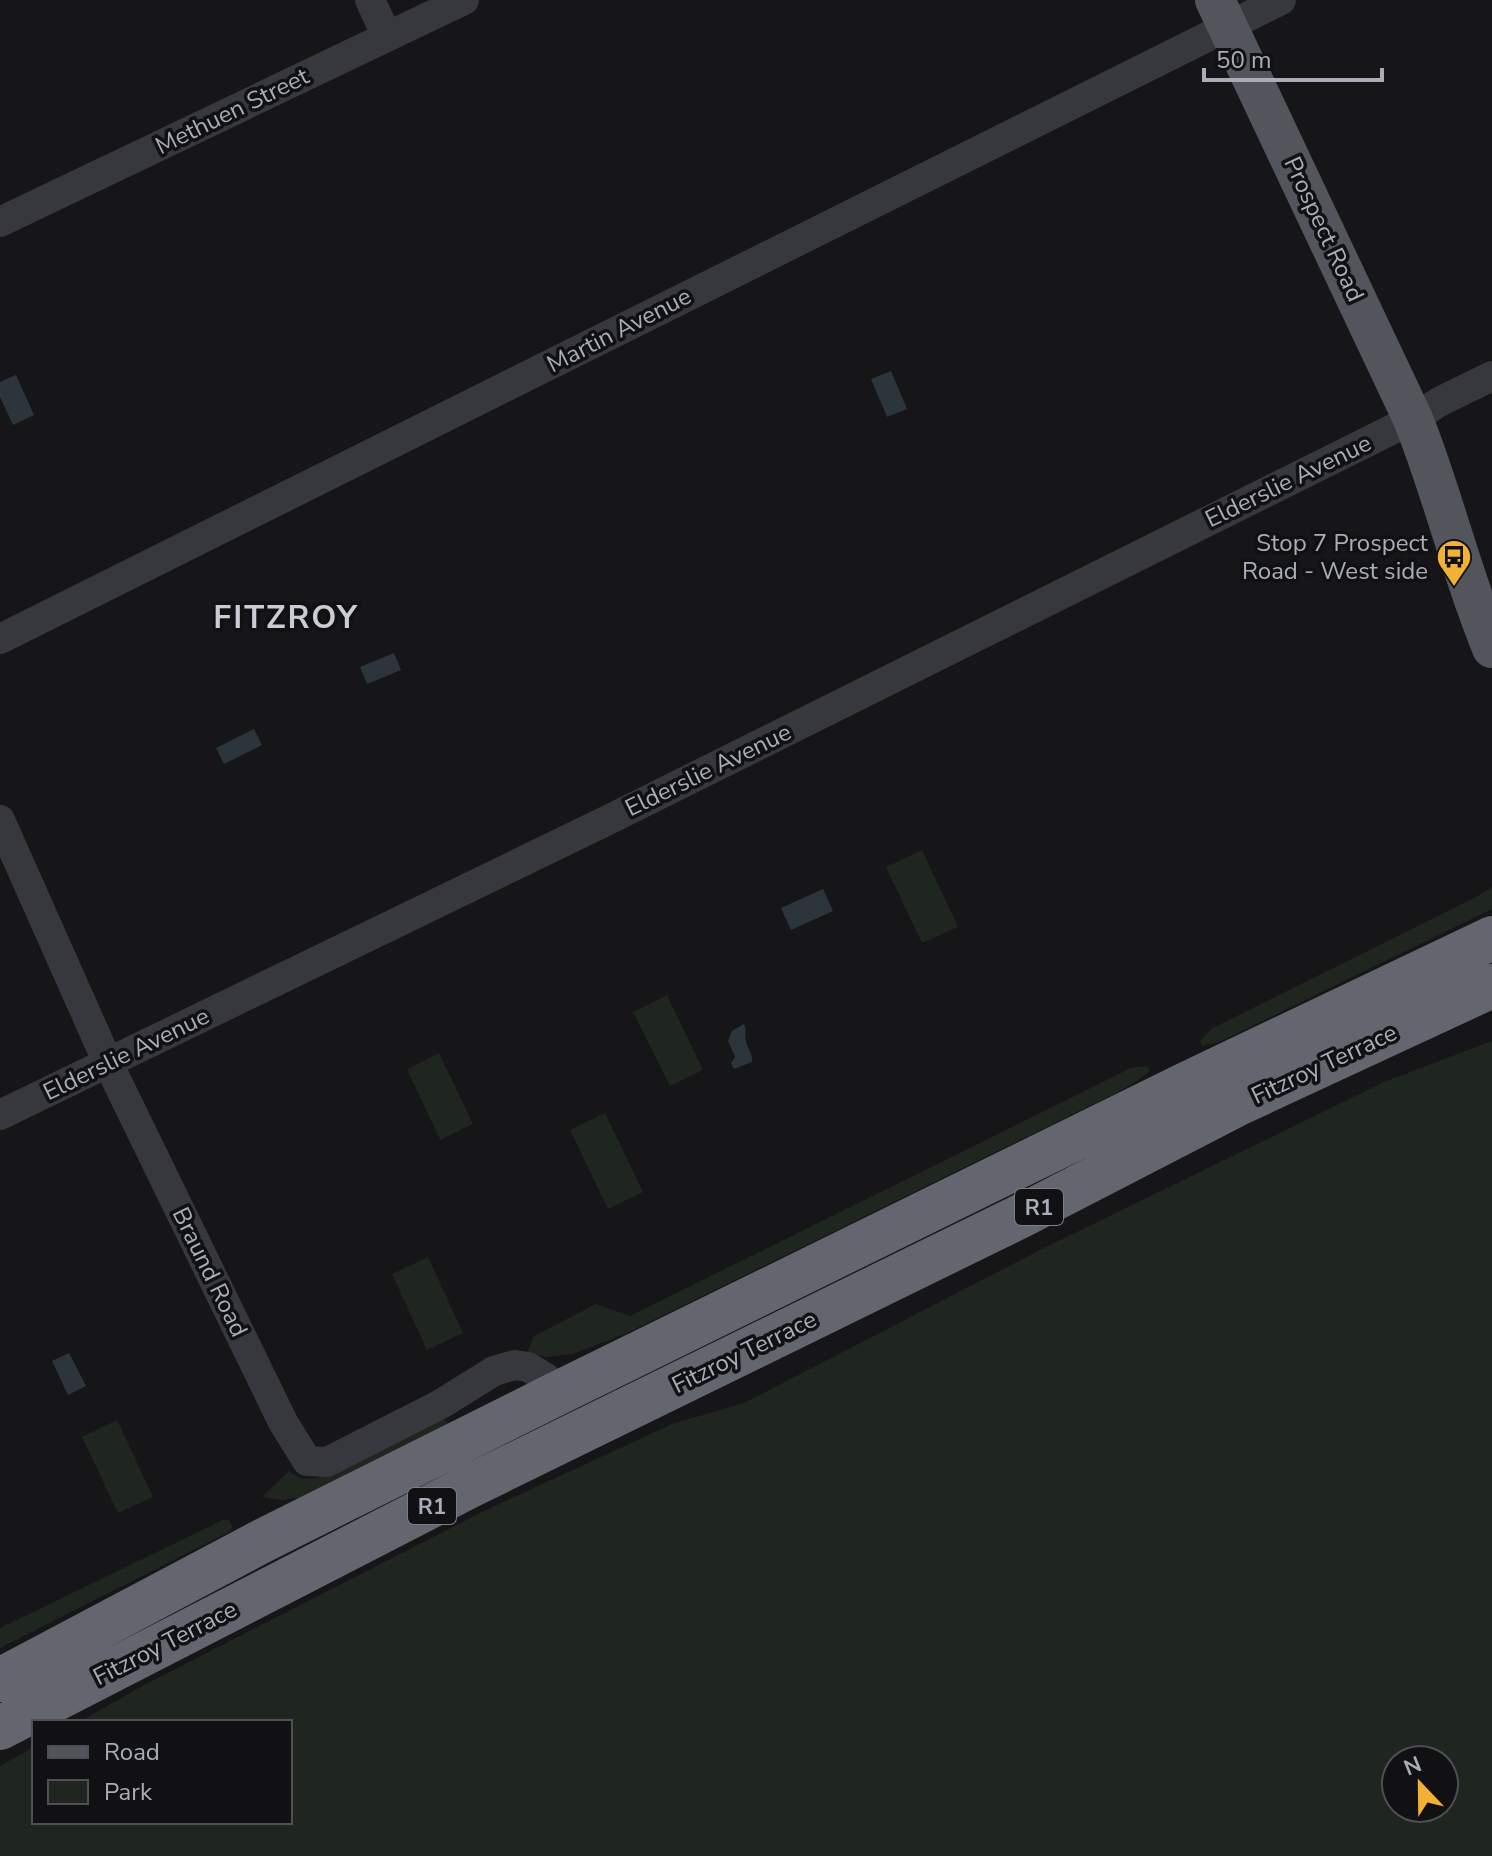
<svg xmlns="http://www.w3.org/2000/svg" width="1492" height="1856" font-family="'Nunito Sans',sans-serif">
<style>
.green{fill:#1e261f;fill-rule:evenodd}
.water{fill:#2c353c}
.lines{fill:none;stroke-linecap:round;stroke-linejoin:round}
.minor{stroke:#37383d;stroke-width:30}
.major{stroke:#53555c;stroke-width:40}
.highway{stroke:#63666e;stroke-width:44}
.labels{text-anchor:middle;stroke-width:7;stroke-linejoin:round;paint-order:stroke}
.shield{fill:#111113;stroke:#7b7e86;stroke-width:2}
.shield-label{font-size:22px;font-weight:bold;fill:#a8adb8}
.street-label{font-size:24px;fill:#a8adb8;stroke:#111113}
.poi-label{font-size:24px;fill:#a8adb8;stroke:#111113;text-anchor:end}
.district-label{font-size:32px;font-weight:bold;letter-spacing:2px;fill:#c9ccd4;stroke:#111113}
</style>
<rect width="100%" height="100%" fill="#161618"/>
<path class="green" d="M 922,850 L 958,927 L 922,943 L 886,867 Z
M 1492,886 L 1492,909 L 1219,1042 L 1202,1046 L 1200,1041 L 1211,1029 L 1472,899 L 1490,889 Z
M 667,995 L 703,1070 L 670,1086 L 633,1012 Z
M 1492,1041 L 1492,1856 L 0,1856 L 0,1766 L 34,1747 L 34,1822 L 290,1822 L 290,1722 L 79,1722 L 144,1685 L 484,1511 L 672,1424 L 744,1403 L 1042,1249 L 1384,1082 ZM 1396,1760 L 1444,1760 L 1444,1808 L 1396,1808 Z
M 439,1053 L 473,1124 L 440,1140 L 407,1069 Z
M 1147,1066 L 1150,1071 L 1137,1081 L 1114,1094 L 625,1334 L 573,1354 L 545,1357 L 527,1352 L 534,1336 L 596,1304 L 630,1316 L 1131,1068 Z
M 605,1113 L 643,1192 L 608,1209 L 570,1130 Z
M 428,1257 L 463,1333 L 427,1350 L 392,1274 Z
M 442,1415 L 449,1424 L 299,1498 L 282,1500 L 262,1497 L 289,1471 C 303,1483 316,1479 332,1473 Z
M 117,1420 L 153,1497 L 118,1513 L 82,1437 Z
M 223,1520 L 229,1520 L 233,1528 L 229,1532 L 0,1648 L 0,1628 Z"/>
<path class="water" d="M 891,371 L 907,409 L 887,417 L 871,379 Z
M 16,375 L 34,415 L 13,425 L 0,397 L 0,382 Z
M 394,653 L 401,670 L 367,684 L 360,667 Z
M 254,729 L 262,745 L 224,764 L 216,748 Z
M 823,889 L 833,911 L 791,930 L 781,908 Z
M 744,1024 C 747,1031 744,1034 746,1041 C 747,1049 753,1053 752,1062 L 734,1069 L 731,1063 L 735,1057 L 728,1041 L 732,1031 Z
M 69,1353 L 86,1386 L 68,1395 L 52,1361 Z"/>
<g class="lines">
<path class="minor" d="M 370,0 L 387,36
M 0,222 L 464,0
M 0,639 L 1281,0
M 0,820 L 108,1063 L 283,1422 L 307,1461 L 327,1462 L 441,1404 L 494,1371 L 515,1365 L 528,1367 L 546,1378 L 554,1395
M 0,1115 L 608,820 L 1413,419 L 1439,402 L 1492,376"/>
<path class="major" d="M 1215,0 L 1413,419 C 1443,494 1461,573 1492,648"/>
<path class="highway" d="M 0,1680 L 264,1540 L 554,1395 L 1184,1085 L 1492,938
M 0,1728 L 470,1486 L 1025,1214 L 1240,1103 L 1492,986"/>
</g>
<defs>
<symbol id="bus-pin" viewBox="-11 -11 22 30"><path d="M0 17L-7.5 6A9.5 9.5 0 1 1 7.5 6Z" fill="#f2b134" stroke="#111113"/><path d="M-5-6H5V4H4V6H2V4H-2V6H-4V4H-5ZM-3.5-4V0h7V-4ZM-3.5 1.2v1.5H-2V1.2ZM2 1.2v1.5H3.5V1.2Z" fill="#111"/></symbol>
</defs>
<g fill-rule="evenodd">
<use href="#bus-pin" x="1434" y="537" width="40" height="54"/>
</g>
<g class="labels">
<g class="shield">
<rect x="1015" y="1189" width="48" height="36" rx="6"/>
<rect x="408" y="1488" width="48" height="36" rx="6"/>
</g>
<g class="shield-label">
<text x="1039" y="1215">R1</text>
<text x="432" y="1514">R1</text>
</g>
<g class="street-label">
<text transform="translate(232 111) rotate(-26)" y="8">Methuen Street</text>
<text transform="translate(1324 229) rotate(65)" y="8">Prospect Road</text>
<text transform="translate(619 330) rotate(-27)" y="8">Martin Avenue</text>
<text transform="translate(1288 481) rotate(-26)" y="8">Elderslie Avenue</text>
<text transform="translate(708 770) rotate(-26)" y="8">Elderslie Avenue</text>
<text transform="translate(126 1054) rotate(-26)" y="8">Elderslie Avenue</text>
<text transform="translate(1324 1064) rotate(-25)" y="8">Fitzroy Terrace</text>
<text transform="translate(210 1272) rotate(64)" y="8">Braund Road</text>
<text transform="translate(744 1352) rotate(-26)" y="8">Fitzroy Terrace</text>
<text transform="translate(165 1643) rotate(-27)" y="8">Fitzroy Terrace</text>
</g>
<g class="poi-label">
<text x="1428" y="551">Stop 7 Prospect<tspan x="1428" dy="28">Road - West side</tspan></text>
</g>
<g class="district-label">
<text x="286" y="628">FITZROY</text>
</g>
</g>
<rect x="32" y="1720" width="260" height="104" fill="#111113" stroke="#4d4f55" stroke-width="2"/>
<rect x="48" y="1746" width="40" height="12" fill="#53555c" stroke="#4d4f55" stroke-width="2"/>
<text x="104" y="1760" font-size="24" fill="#a8adb8">Road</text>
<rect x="48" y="1780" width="40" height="24" fill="#1e261f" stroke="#4d4f55" stroke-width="2"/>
<text x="104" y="1800" font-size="24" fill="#a8adb8">Park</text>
<g transform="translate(1420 1784) rotate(338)"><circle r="38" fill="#111113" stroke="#4d4f55" stroke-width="2"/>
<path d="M0-6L14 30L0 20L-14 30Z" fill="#f2b134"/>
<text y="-12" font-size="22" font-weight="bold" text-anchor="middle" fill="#a8adb8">N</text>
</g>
<path d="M1204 68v12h178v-12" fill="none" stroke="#a8adb8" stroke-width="4"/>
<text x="1216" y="68" font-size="24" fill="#a8adb8" stroke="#111113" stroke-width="6" paint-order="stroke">50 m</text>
</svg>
